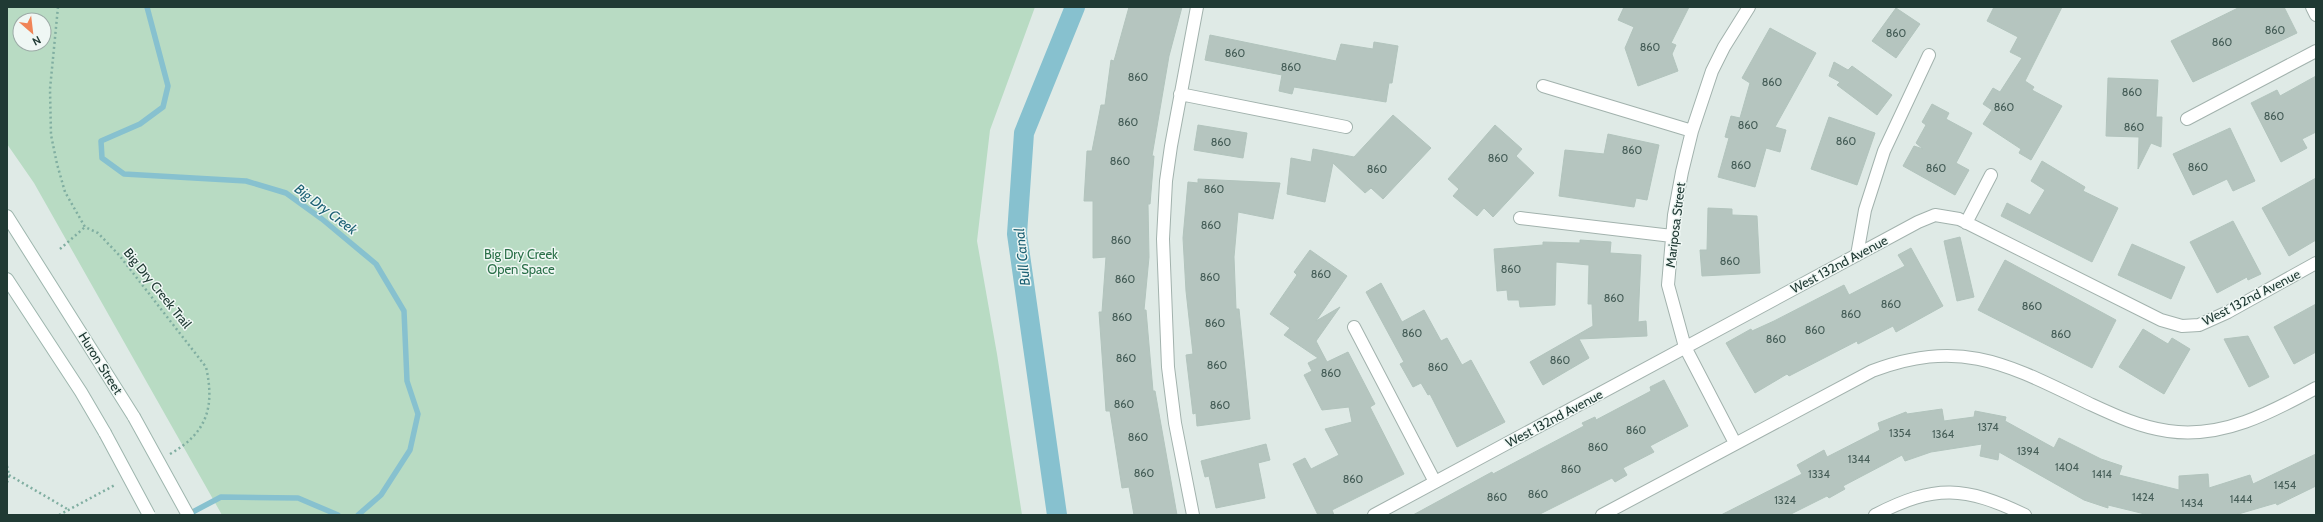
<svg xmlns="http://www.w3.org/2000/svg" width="2323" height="522" font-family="Cabin,sans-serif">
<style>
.green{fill:#b8dbc3;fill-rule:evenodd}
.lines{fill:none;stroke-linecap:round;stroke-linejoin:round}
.stream{stroke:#87c1cf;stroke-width:5.5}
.canal{stroke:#87c1cf;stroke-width:20}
.building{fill:#b5c5bf;stroke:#b2c4bd}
.minor-casing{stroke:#a2b2ad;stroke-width:14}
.secondary-casing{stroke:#9eb6ae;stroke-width:14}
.path{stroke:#80aea1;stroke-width:2.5;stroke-dasharray:2 3;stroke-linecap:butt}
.minor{stroke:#fff;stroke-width:12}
.secondary{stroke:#fff;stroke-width:12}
.secondary-bridge-casing{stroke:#9eb6ae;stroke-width:14;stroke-linecap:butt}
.secondary-bridge{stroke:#fff;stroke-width:12}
.labels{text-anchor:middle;stroke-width:3;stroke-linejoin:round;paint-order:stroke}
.number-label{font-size:11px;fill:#455d57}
.street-label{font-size:13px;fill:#203a34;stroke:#eff7f4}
.park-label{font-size:13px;fill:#2b7049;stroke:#eff7f4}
.water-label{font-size:14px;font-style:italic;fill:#1c6174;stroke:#eff7f4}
</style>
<rect width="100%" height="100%" fill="#dfeae6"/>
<path class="green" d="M 7,7 L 1035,7 L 990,130 L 977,241 L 997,354 L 1022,515 L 222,515 L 34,183 L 7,144 ZM 20,20 L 44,20 L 44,44 L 20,44 Z"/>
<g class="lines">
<path class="stream" d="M 147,7 L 168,86 L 163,107 L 140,124 L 101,141 L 102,158 L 124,174 L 246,181 L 286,193 L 322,219 L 376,264 L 404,311 L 407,381 L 418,414 L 410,450 L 381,495 L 358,515
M 187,515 L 221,497 L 298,498 L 338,515"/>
<path class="canal" d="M 1057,515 L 1017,234 L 1024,133 L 1075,7"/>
</g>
<path class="building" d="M 1129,7 L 1182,7 L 1169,56 L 1152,156 L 1154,156 L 1150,204 L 1148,204 L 1149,257 L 1144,310 L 1146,310 L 1153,391 L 1155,391 L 1177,515 L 1134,515 L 1129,487 L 1122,488 L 1110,411 L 1106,411 L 1099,312 L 1102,312 L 1106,257 L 1093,258 L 1093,201 L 1084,201 L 1087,151 L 1092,151 L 1101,105 L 1105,105 L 1111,60 L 1114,61 Z
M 1624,7 L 1689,7 L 1671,43 L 1676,45 L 1672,54 L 1678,71 L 1638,86 L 1625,48 L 1634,27 L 1618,20 Z
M 1994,7 L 2062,7 L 2025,81 L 2034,87 L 2032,90 L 2062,106 L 2031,160 L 2019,153 L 2021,149 L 1983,124 L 1992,110 L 1983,104 L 1993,88 L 2000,92 L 2022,58 L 2010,52 L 2018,37 L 1987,21 Z
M 2240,7 L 2284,7 L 2297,33 L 2193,82 L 2171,41 Z
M 1896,8 L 1920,24 L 1896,58 L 1872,41 Z
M 1770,28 L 1816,53 L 1775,127 L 1786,130 L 1780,152 L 1766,148 L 1755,187 L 1718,177 L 1729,138 L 1725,137 L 1731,116 L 1740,118 L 1750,83 L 1742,78 Z
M 1210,35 L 1336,61 L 1341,44 L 1373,49 L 1374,42 L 1398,46 L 1392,83 L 1389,83 L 1386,102 L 1294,87 L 1292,94 L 1279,91 L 1282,75 L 1205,60 Z
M 1834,62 L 1848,70 L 1852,66 L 1892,95 L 1877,115 L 1837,85 L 1840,82 L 1829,76 Z
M 2316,76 L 2316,132 L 2302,139 L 2307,148 L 2281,162 L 2251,103 L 2277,90 L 2280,96 Z
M 2108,78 L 2158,80 L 2156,117 L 2162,117 L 2161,147 L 2151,143 L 2138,169 L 2139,137 L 2106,136 Z
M 1932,104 L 1949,113 L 1946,119 L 1972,133 L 1956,163 L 1969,170 L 1955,195 L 1903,166 L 1914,146 L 1923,149 L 1916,143 L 1926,125 L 1922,122 Z
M 1393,115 L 1431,148 L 1383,199 L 1371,188 L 1365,193 L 1333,163 L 1325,202 L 1287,194 L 1291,158 L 1311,162 L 1313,149 L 1354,157 Z
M 1829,117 L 1875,133 L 1857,185 L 1811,169 Z
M 1198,125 L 1247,133 L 1243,158 L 1194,150 Z
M 1495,125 L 1522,149 L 1516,156 L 1534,173 L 1493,217 L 1484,208 L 1477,216 L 1453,196 L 1459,189 L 1448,179 Z
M 2230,128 L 2255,181 L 2233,191 L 2227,179 L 2193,195 L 2173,154 Z
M 1608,134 L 1659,145 L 1647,200 L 1636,198 L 1634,207 L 1559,196 L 1565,150 L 1604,154 Z
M 2042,161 L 2085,187 L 2083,191 L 2118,208 L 2092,262 L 2001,216 L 2007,203 L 2030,215 L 2045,190 L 2031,181 Z
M 2316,178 L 2316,240 L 2289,256 L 2262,208 Z
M 1198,179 L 1280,183 L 1273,219 L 1238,212 L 1234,257 L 1236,309 L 1239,309 L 1250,419 L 1197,426 L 1196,413 L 1193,414 L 1186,355 L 1193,354 L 1186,291 L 1183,238 L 1188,182 L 1198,183 Z
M 1708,208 L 1732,209 L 1732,215 L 1757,216 L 1760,273 L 1702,276 L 1700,250 L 1707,250 Z
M 2233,221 L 2261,274 L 2248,280 L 2247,277 L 2217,293 L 2190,242 Z
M 1960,237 L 1974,297 L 1957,301 L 1944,241 Z
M 1580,240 L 1611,242 L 1610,253 L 1641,255 L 1638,322 L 1646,321 L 1647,336 L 1579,339 L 1589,358 L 1543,385 L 1530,362 L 1593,326 L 1592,304 L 1588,304 L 1589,265 L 1556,262 L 1555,305 L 1520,307 L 1519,300 L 1508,300 L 1507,290 L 1497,291 L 1494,249 L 1543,245 L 1543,242 L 1580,243 Z
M 2132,244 L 2185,267 L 2171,299 L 2118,275 Z
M 1911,248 L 1943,306 L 1896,332 L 1893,326 L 1858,344 L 1857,341 L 1789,376 L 1787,374 L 1755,393 L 1726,343 L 1751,329 L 1752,331 L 1774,321 L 1844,285 L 1849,295 L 1905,266 L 1898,255 Z
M 1310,250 L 1347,276 L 1316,321 L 1340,307 L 1316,341 L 1327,362 L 1348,352 L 1375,404 L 1370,407 L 1404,474 L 1332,510 L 1334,515 L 1318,515 L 1293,464 L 1305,458 L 1311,469 L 1339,455 L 1325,429 L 1352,422 L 1349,407 L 1322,410 L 1304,375 L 1312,371 L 1308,363 L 1318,358 L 1284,335 L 1290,328 L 1270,314 L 1297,275 L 1294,272 Z
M 2005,260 L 2116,320 L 2092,368 L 1978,310 Z
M 1381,283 L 1402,322 L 1424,310 L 1441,341 L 1447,338 L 1462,365 L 1471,360 L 1505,422 L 1457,447 L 1430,394 L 1428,395 L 1421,383 L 1413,387 L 1400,364 L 1404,362 L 1366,292 Z
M 2316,304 L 2316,352 L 2294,364 L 2274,327 Z
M 2143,329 L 2168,344 L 2172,338 L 2190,349 L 2164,394 L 2119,367 Z
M 2248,336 L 2269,377 L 2249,387 L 2224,339 Z
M 1664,380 L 1688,426 L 1650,446 L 1654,452 L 1623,468 L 1627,475 L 1615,482 L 1612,478 L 1538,515 L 1413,515 L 1492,472 L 1493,474 L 1584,426 L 1582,423 L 1595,417 L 1596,420 L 1651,391 L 1650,387 Z
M 1942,409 L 1944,421 L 1974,417 L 1975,411 L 2006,417 L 2005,421 L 2054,448 L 2059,438 L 2101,459 L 2122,466 L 2119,475 L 2179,490 L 2179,476 L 2208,474 L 2209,488 L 2250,475 L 2253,484 L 2316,454 L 2316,486 L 2277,505 L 2276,503 L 2235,515 L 2149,515 L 2108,505 L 2108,508 L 2084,500 L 1999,452 L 1998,460 L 1980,456 L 1982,444 L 1931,452 L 1905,461 L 1902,455 L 1843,486 L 1845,489 L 1829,498 L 1827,496 L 1789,515 L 1721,515 L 1802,474 L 1797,465 L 1824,450 L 1827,457 L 1880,430 L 1878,423 L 1906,412 L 1907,414 Z
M 1266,444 L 1270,460 L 1258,463 L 1265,498 L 1216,508 L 1209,476 L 1205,477 L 1201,461 Z"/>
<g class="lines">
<defs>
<path id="minor" d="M 2312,7 L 2316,15
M 1543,86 L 1692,131
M 1180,94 L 1346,127
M 2187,119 L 2316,51
M 1520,218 L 1672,236
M 1966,223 L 1991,175
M 1857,255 L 1865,210 L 1884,151 L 1929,55
M 1354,327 L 1435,482
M 1735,443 L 1685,347 L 1668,285 L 1674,215 L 1682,172 L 1692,131 L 1712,71 L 1724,47 L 1749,7
M 1193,515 L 1175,423 L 1168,367 L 1163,239 L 1166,181 L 1171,146 L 1197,7
M 1374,515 L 1918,222 L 1935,215 L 1959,219 L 2161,320 L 2182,326 L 2199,325 L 2228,312 L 2316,263
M 1602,515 L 1872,371 C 1961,337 2009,365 2088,403 C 2114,415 2139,427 2168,431 C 2222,439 2270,413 2316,388
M 1875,515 C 1935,484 1965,486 2025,515"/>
<path id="secondary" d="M 7,216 L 134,417
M 7,279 L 81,392 L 105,433"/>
</defs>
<use href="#minor" class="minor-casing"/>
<use href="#secondary" class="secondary-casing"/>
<path class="path" d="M 58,7 L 50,89 L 51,135 L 57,164 L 65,192 L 85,227 L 98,233 L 119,255 L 206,367 C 215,407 207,433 170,454
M 60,249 L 85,227
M 7,466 L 9,475 L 7,483
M 9,475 L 69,510
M 59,515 L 115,485"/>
<use href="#minor" class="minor"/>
<use href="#secondary" class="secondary"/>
<defs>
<path id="secondary-bridge" d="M 134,417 L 188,515
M 105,433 L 149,515"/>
</defs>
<use href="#secondary-bridge" class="secondary-bridge-casing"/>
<use href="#secondary-bridge" class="secondary-bridge"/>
</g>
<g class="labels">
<g class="number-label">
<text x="2275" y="34">860</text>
<text x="1896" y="37">860</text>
<text x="2222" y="46">860</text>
<text x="1650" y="51">860</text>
<text x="1235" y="57">860</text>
<text x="1291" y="71">860</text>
<text x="1138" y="81">860</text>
<text x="1772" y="86">860</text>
<text x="2132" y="96">860</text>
<text x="2004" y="111">860</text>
<text x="2274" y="120">860</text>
<text x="1128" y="126">860</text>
<text x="1748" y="129">860</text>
<text x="2134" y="131">860</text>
<text x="1846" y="145">860</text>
<text x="1221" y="146">860</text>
<text x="1632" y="154">860</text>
<text x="1498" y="162">860</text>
<text x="1120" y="165">860</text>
<text x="1741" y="169">860</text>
<text x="2198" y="171">860</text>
<text x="1936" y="172">860</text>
<text x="1377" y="173">860</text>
<text x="1214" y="193">860</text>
<text x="1211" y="229">860</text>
<text x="1121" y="244">860</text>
<text x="1730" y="265">860</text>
<text x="1511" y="273">860</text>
<text x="1321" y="278">860</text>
<text x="1210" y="281">860</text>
<text x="1125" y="283">860</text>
<text x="1614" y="302">860</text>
<text x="1891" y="308">860</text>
<text x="2032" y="310">860</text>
<text x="1851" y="318">860</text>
<text x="1122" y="321">860</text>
<text x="1215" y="327">860</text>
<text x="1815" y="334">860</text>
<text x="1412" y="337">860</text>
<text x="2061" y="338">860</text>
<text x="1776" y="343">860</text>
<text x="1126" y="362">860</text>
<text x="1560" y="364">860</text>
<text x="1217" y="369">860</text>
<text x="1438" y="371">860</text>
<text x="1331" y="377">860</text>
<text x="1124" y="408">860</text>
<text x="1220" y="409">860</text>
<text x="1988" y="431">1374</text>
<text x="1636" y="434">860</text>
<text x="1900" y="437">1354</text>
<text x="1943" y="438">1364</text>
<text x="1138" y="441">860</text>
<text x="1598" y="451">860</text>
<text x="2028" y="455">1394</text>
<text x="1859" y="463">1344</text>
<text x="2067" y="471">1404</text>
<text x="1571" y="473">860</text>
<text x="1144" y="477">860</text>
<text x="1819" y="478">1334</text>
<text x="2102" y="478">1414</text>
<text x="1353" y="483">860</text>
<text x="2285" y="489">1454</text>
<text x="1538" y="498">860</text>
<text x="1497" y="501">860</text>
<text x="2143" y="501">1424</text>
<text x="2241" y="503">1444</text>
<text x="1785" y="504">1324</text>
<text x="2192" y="507">1434</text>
</g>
<g class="street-label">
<text transform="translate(1675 225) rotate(-83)" y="5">Mariposa Street</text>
<text transform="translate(1839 264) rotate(-28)" y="5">West 132nd Avenue</text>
<text transform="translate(158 288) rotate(51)" y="5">Big Dry Creek Trail</text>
<text transform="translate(2251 297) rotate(-27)" y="5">West 132nd Avenue</text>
<text transform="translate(101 363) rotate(58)" y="5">Huron Street</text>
<text transform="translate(1554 418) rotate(-28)" y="5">West 132nd Avenue</text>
</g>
<g class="park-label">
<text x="521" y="259">Big Dry Creek<tspan x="521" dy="15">Open Space</tspan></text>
</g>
<g class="water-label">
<text transform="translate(326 209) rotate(37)" y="5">Big Dry Creek</text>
<text transform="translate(1022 257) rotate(-96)" y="5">Bull Canal</text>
</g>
</g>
<rect width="2323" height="522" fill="none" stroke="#203a34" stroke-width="16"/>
<g transform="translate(32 32) rotate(152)"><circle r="19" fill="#eff7f4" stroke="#9caba7"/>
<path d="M0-3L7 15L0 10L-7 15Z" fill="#f08457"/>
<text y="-6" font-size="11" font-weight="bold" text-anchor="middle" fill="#203a34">N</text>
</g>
</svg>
